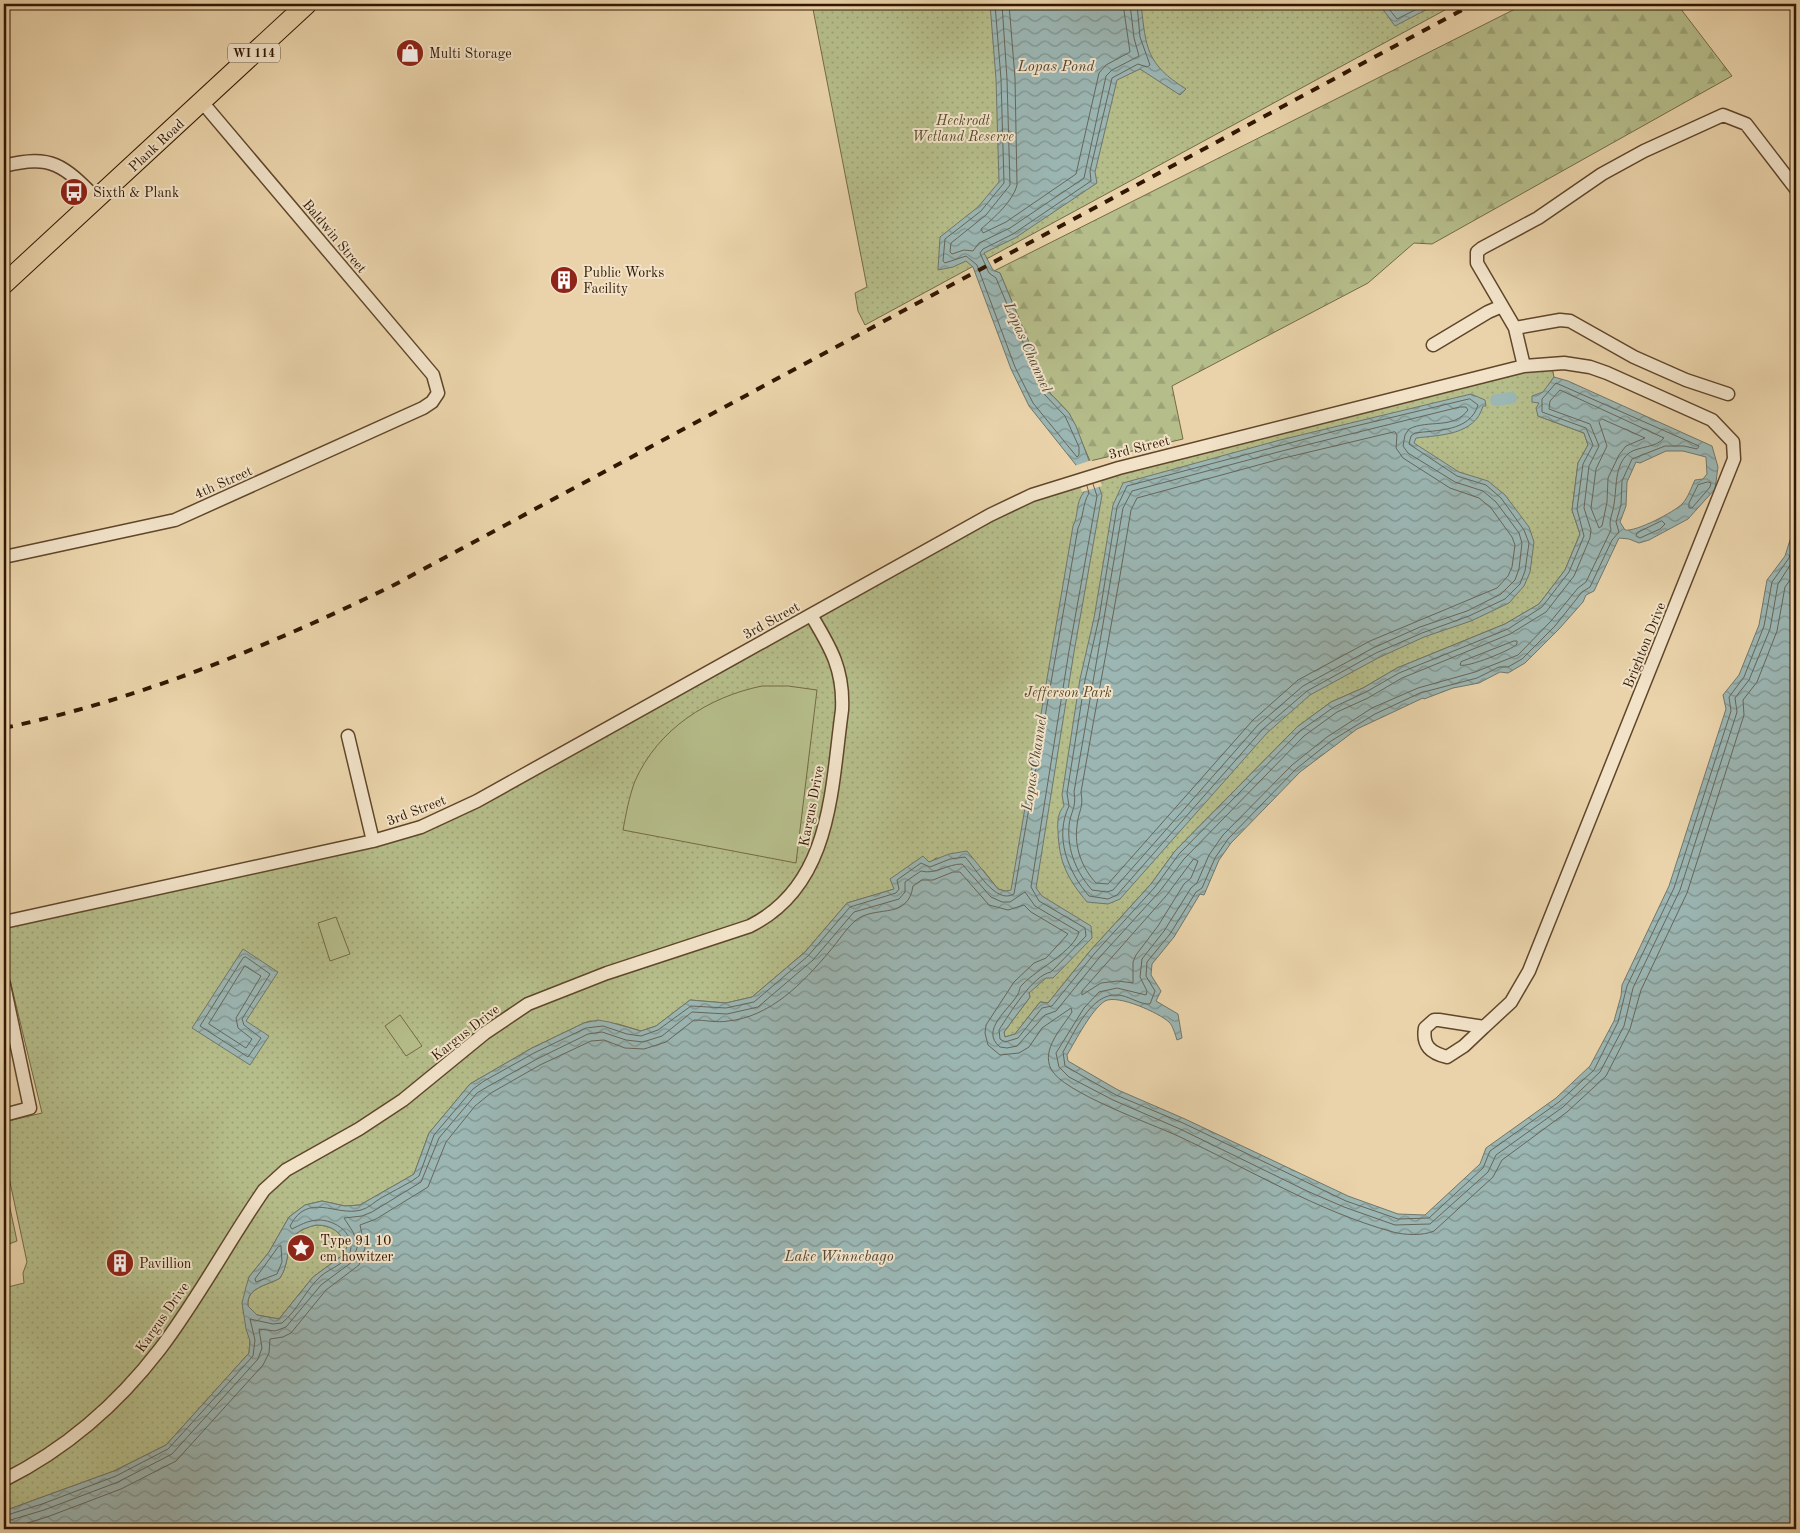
<svg xmlns="http://www.w3.org/2000/svg" width="1800" height="1533" font-family="'Old Standard TT',serif">
<style>
.forest{fill:url(#forest-firs);stroke:#746a45}
.park{fill:url(#park-dots);stroke:#746a45}
.pitch{fill:#b5bd8a;stroke:#746a45}
.water{fill:url(#water-waves);stroke:#71766b;fill-rule:evenodd}
.pier{fill:#ead3aa}
.lines{fill:none;stroke-linecap:round;stroke-linejoin:round}
.shore{stroke:#66665a;stroke-width:1}
.canal{stroke:#9bb6b3;stroke-width:12}
.street-casing{stroke:#60462a;stroke-width:15}
.primary-casing{stroke:#321700;stroke-width:21}
.street{stroke:#f1e2c8;stroke-width:12}
.primary{stroke:#ead3aa;stroke-width:19}
.rail{stroke:#321700;stroke-width:4;stroke-dasharray:9 9;stroke-linecap:butt}
.labels{text-anchor:middle;stroke-width:4;stroke-linejoin:round;paint-order:stroke}
.shield{fill:#f1e2c8;stroke:#6b543c;stroke-width:1}
.shield-label{font-size:12px;font-weight:bold;fill:#321700}
.poi-label{font-size:14px;fill:#321700;stroke:#f1e2c8;text-anchor:start}
.park-label{font-size:14px;font-style:italic;fill:#594929;stroke:#f1e2c8}
.street-label{font-size:14px;fill:#321700;stroke:#f1e2c8}
.water-label{font-size:15px;font-style:italic;fill:#524736;stroke:#f1e2c8}
</style>
<defs>
<pattern id="forest-firs" width="22" height="20" patternUnits="userSpaceOnUse" patternTransform="scale(1.25)"><rect width="22" height="20" fill="#b5bd8a"/><path d="M5 1l3.5 6h-7zM16 11l3.5 6h-7z" fill="#9ca275"/></pattern>
<pattern id="park-dots" width="8" height="8" patternUnits="userSpaceOnUse" patternTransform="scale(1.25)"><rect width="8" height="8" fill="#b5bd8a"/><path d="M2 2h.1M6 6h.1" fill="none" stroke="#9ca275" stroke-width="1.8" stroke-linecap="round"/></pattern>
<pattern id="water-waves" width="16" height="10" patternUnits="userSpaceOnUse" patternTransform="scale(1.25)"><rect width="16" height="10" fill="#9bb6b3"/><path d="M0 5q4-4 8 0t8 0" fill="none" stroke="#7f938f"/></pattern>
</defs>
<rect width="100%" height="100%" fill="#ead3aa"/>
<filter id="stains"><feTurbulence type="fractalNoise" baseFrequency=".004" numOctaves="4"/><feColorMatrix values="0 0 0 0 .2 0 0 0 0 .09 0 0 0 0 .02 0 0 0 .5 -.17"/></filter>
<radialGradient id="worn" r=".72"><stop offset=".6" stop-color="#630" stop-opacity="0"/><stop offset="1" stop-color="#630" stop-opacity=".3"/></radialGradient>
<path class="forest" d="M 1525,4 L 1677,4 L 1732,76 L 1432,244 L 1414,243 L 1368,283 L 1172,386 L 1183,439 L 1090,461 L 1069,413 L 1050,393 L 1000,273 L 994,271 Z"/>
<path class="park" d="M 812,4 L 1456,4 L 865,325 L 858,311 L 855,293 L 867,287 Z
M 1552,367 L 1554,377 C 1545,391 1539,399 1538,416 L 1584,433 L 1588,445 L 1578,463 L 1572,510 L 1580,534 L 1565,570 L 1539,604 L 1505,624 L 1397,668 L 1363,688 L 1331,702 L 1297,727 L 1175,851 L 1151,884 L 1090,951 L 1048,1003 L 1040,1002 L 1015,1034 L 1005,1037 L 1004,1032 L 1030,997 L 1005,891 L 998,889 L 983,870 L 936,858 L 895,889 L 847,903 L 805,952 L 752,997 L 726,1003 L 690,1000 L 656,1026 L 641,1031 L 618,1024 L 590,1021 L 584,1023 L 532,1048 L 482,1077 L 470,1084 L 429,1133 L 414,1174 L 409,1177 L 360,1205 L 345,1206 L 322,1201 L 305,1205 L 289,1217 L 269,1252 L 249,1277 L 243,1308 L 250,1340 L 249,1353 L 166,1445 L 114,1471 L 4,1511 L 4,1288 L 24,1283 L 23,1273 L 27,1262 L 4,1154 L 4,1122 L 42,1113 L 4,955 L 4,925 L 448,820 L 735,665 L 989,521 L 1078,479 L 1527,370 Z
M 4,1189 L 6,1189 L 17,1241 L 4,1246 Z
M 316,1225 C 332,1225 341,1232 347,1247 L 343,1255 L 313,1277 L 279,1319 L 257,1315 L 248,1306 C 246,1287 267,1286 280,1278 C 295,1254 278,1234 316,1225 Z"/>
<path class="pitch" d="M 762,686 L 788,686 L 817,690 L 796,863 L 623,830 C 626,814 629,797 635,781 C 658,729 708,697 762,686 Z
M 336,917 L 350,954 L 330,961 L 318,923 Z
M 400,1015 L 422,1046 L 406,1056 L 385,1026 Z"/>
<path class="water" d="M 990,4 L 1141,4 C 1146,48 1146,64 1186,89 L 1180,95 L 1140,69 L 1117,80 L 1095,172 L 1097,183 L 1015,238 L 984,253 L 993,270 L 1000,273 L 1050,393 L 1069,413 L 1076,426 L 1102,495 L 1074,652 L 1036,888 L 1042,896 L 1091,926 L 1092,938 L 1053,978 L 1046,978 L 1029,993 L 1030,997 L 1004,1032 L 1005,1037 L 1015,1034 L 1040,1002 L 1048,1003 L 1090,951 L 1151,884 L 1175,851 L 1297,727 L 1331,702 L 1363,688 L 1397,668 L 1505,624 L 1539,604 L 1565,570 L 1580,534 L 1572,510 L 1578,463 L 1588,445 L 1584,433 L 1538,416 L 1536,408 L 1539,403 L 1532,402 L 1532,396 L 1543,392 L 1554,377 L 1568,381 L 1712,446 L 1718,467 L 1715,489 L 1688,519 L 1649,540 L 1639,543 L 1629,539 L 1619,538 L 1594,591 L 1586,595 L 1583,602 L 1559,629 L 1525,663 L 1508,673 L 1500,672 L 1479,683 L 1453,688 L 1424,699 L 1423,698 L 1357,729 L 1300,772 L 1231,843 L 1219,860 L 1204,895 L 1200,894 L 1174,937 L 1152,964 L 1151,975 L 1161,991 L 1156,1001 L 1178,1014 L 1182,1038 L 1177,1040 C 1175,1034 1173,1026 1169,1022 C 1159,1013 1118,994 1105,1001 C 1091,1010 1076,1040 1067,1055 L 1068,1061 L 1118,1090 L 1185,1119 L 1348,1196 L 1398,1214 L 1425,1215 L 1480,1164 L 1486,1148 L 1556,1098 L 1590,1066 L 1614,1021 L 1621,996 L 1622,985 L 1669,886 L 1726,709 L 1723,695 L 1739,675 L 1759,625 L 1767,580 L 1785,556 L 1796,521 L 1796,1529 L 4,1529 L 4,1511 L 114,1471 L 166,1445 L 249,1353 L 250,1341 L 246,1329 L 242,1303 L 246,1287 L 249,1277 L 269,1252 L 289,1217 L 305,1205 L 322,1201 L 345,1206 L 360,1205 L 409,1177 L 414,1174 L 429,1133 L 470,1084 L 482,1077 L 532,1048 L 584,1023 L 598,1020 L 609,1022 L 641,1031 L 656,1026 L 690,1000 L 726,1003 L 752,997 L 805,952 L 847,903 L 894,889 L 890,879 L 923,856 L 929,862 L 949,854 L 967,851 L 998,889 L 1005,891 L 1011,890 L 1073,526 C 1079,515 1075,503 1084,492 L 1076,465 L 1029,406 L 1011,369 L 973,267 L 966,261 L 953,267 L 938,270 L 940,237 L 978,207 L 999,182 L 996,79 ZM 1666,451 L 1683,451 L 1706,457 L 1707,474 L 1703,479 L 1695,480 C 1691,488 1688,498 1682,504 C 1674,512 1636,532 1625,530 L 1620,522 L 1626,506 L 1627,482 L 1636,462 L 1640,463 ZM 316,1225 C 332,1225 341,1232 347,1247 L 343,1255 L 313,1277 L 279,1319 L 257,1315 L 248,1306 C 246,1287 267,1286 280,1278 C 295,1254 278,1234 316,1225 Z
M 1379,4 L 1437,4 L 1395,26 Z
M 1471,394 L 1485,400 L 1486,406 L 1483,406 C 1475,435 1441,435 1416,438 L 1414,443 L 1459,472 L 1488,481 L 1505,495 L 1529,527 L 1534,542 L 1530,572 L 1524,586 L 1509,603 L 1471,621 L 1424,637 L 1378,658 L 1310,695 L 1267,733 L 1120,899 L 1108,904 L 1087,902 C 1067,878 1059,862 1058,831 C 1057,823 1058,812 1064,806 L 1062,795 L 1080,679 L 1094,618 L 1113,505 L 1123,483 L 1280,440 Z
M 243,949 L 278,972 L 246,1021 L 269,1036 L 250,1065 L 192,1028 Z"/>
<path class="pier" d="M 1092,460 L 1102,486 L 1082,492 L 1074,466 Z"/>
<g class="lines">
<path class="shore" d="M 995,4 L 1001,79 L 1004,183 L 981,211 L 945,239 L 943,261 L 945,263 L 966,256 L 977,265 L 1015,367 L 1033,403 L 1077,457 L 1079,455 L 1079,447 L 1065,416 L 1045,395 L 996,278 L 989,273 L 980,253 L 983,249 L 1013,234 L 1091,181 L 1090,171 L 1112,78 L 1138,64 L 1147,67 L 1150,65 L 1140,37 L 1137,4
M 1002,4 L 1007,79 L 1010,185 L 986,215 L 951,243 L 950,252 L 952,254 L 964,250 L 973,251 L 979,243 L 1010,228 L 1084,178 L 1106,76 L 1112,70 L 1139,56 L 1134,38 L 1130,4
M 1009,4 L 1015,78 L 1017,185 C 1013,201 994,218 981,229 L 983,233 L 1006,222 L 1076,174 L 1099,73 L 1106,65 L 1130,52 L 1123,4
M 1385,4 L 1397,19 L 1427,4
M 1470,399 L 1478,405 C 1470,432 1436,430 1415,433 L 1411,436 L 1409,444 L 1457,476 L 1486,485 L 1501,498 L 1524,530 L 1529,543 L 1525,571 L 1520,584 L 1505,599 L 1469,616 L 1422,633 L 1376,653 L 1307,691 L 1263,729 L 1117,895 L 1108,899 L 1089,896 C 1068,872 1054,837 1069,806 L 1067,793 L 1085,680 L 1099,618 L 1117,507 L 1127,486 L 1339,430 Z
M 1460,407 L 1466,407 L 1468,410 C 1453,430 1429,419 1409,429 L 1405,435 L 1403,446 L 1408,453 L 1455,482 L 1483,491 L 1496,502 L 1519,533 L 1522,543 L 1519,569 L 1515,580 L 1501,594 L 1467,611 L 1420,627 L 1373,648 L 1303,686 L 1258,725 L 1113,890 L 1107,892 L 1092,890 C 1077,873 1067,851 1069,826 C 1070,812 1077,808 1074,792 L 1123,508 L 1132,491 L 1282,451 Z
M 1602,419 L 1645,438 L 1626,446 L 1619,455 L 1608,478 L 1607,502 L 1602,526 L 1599,528 L 1591,508 L 1596,469 L 1607,446 L 1599,422 Z
M 1395,432 L 1397,435 L 1396,448 L 1403,458 L 1450,488 L 1479,498 L 1491,508 L 1512,537 L 1515,545 L 1512,567 L 1508,576 L 1497,588 L 1370,641 L 1298,680 L 1253,720 L 1108,884 L 1096,883 C 1082,868 1074,847 1077,826 C 1078,811 1084,809 1081,792 C 1097,698 1116,605 1131,510 L 1137,498 L 1284,458 Z
M 1708,482 L 1711,483 L 1710,487 L 1692,508 L 1689,508 L 1689,503 L 1698,485 Z
M 1093,484 L 1097,496 L 1069,651 L 1031,887 L 1039,901 L 1085,928 L 1086,936 L 1051,972 C 1033,975 1010,1013 999,1030 L 1000,1039 L 1005,1042 L 1018,1038 L 1042,1008 L 1052,1006 L 1094,954 L 1155,887 L 1179,854 L 1300,731 L 1334,707 L 1366,692 L 1399,673 L 1508,629 L 1542,607 L 1569,572 L 1584,536 L 1577,509 L 1583,464 L 1593,445 L 1586,428 L 1542,412 L 1542,399 L 1556,383 L 1699,446 L 1697,449 L 1684,446 L 1665,446 L 1632,459 L 1622,481 L 1621,505 L 1616,522 L 1619,532 L 1612,540 L 1590,587 L 1582,592 L 1555,626 L 1522,659 L 1508,667 L 1499,667 L 1477,678 L 1420,693 L 1375,714 L 1331,741 L 1296,769 L 1228,839 L 1215,858 L 1202,888 L 1196,892 L 1170,934 L 1147,962 L 1146,976 L 1155,991 L 1150,1004 C 1140,1005 1128,995 1117,995 C 1091,993 1074,1033 1063,1052 L 1065,1066 L 1116,1095 L 1183,1123 L 1346,1201 L 1398,1219 L 1429,1218 L 1483,1168 L 1490,1151 L 1559,1102 L 1594,1070 L 1618,1022 L 1627,986 L 1674,888 L 1731,711 L 1729,697 L 1744,677 L 1764,626 L 1772,582 L 1789,558 L 1796,537
M 1662,521 L 1665,524 L 1660,529 L 1640,538 L 1636,536 L 1637,533 Z
M 1514,641 L 1517,641 L 1517,644 C 1512,650 1467,668 1460,665 L 1461,662 Z
M 1194,859 L 1198,861 L 1191,878 L 1184,884 L 1158,926 L 1136,955 L 1133,962 L 1133,983 L 1118,981 L 1101,983 L 1082,995 L 1082,991 L 1166,896 Z
M 246,957 L 270,974 L 242,1019 L 244,1025 L 261,1038 L 248,1057 L 200,1026 L 243,958 Z
M 245,966 L 261,976 L 236,1018 L 238,1028 L 252,1039 L 246,1048 L 209,1024 Z
M 281,1246 L 282,1262 L 277,1274 L 256,1282 L 255,1279 L 278,1247 Z
M 4,1516 L 42,1504 L 116,1476 L 168,1449 L 253,1356 L 255,1340 L 250,1319 L 273,1324 L 282,1323 C 298,1310 306,1289 321,1276 C 329,1269 344,1264 349,1255 C 358,1235 335,1219 317,1220 C 307,1221 300,1225 292,1229 L 290,1226 C 308,1191 336,1217 361,1210 C 369,1208 374,1202 381,1198 C 391,1192 402,1187 412,1181 L 419,1176 L 434,1135 L 473,1089 L 484,1081 L 534,1053 L 586,1028 L 603,1026 L 627,1034 L 641,1036 L 658,1030 L 691,1006 L 726,1008 L 754,1002 L 808,956 L 850,907 L 896,893 L 899,889 L 897,880 L 921,863 L 930,867 L 950,859 L 965,857 C 976,868 995,905 1014,894 L 1078,528 C 1084,516 1082,505 1089,493 L 1087,486
M 4,1522 L 44,1510 L 118,1482 L 172,1454 L 258,1359 L 262,1348 L 259,1329 L 275,1331 L 286,1327 L 321,1285 L 352,1262 L 358,1245 L 353,1232 L 344,1218 L 362,1216 L 372,1212 L 421,1182 L 439,1138 L 477,1093 L 487,1087 L 537,1059 L 588,1034 L 602,1032 L 626,1040 L 643,1042 L 662,1036 L 692,1012 L 727,1014 L 758,1007 L 813,960 L 854,912 L 899,899 L 905,892 L 905,882 L 921,871 C 935,875 947,864 962,864 L 991,897 L 1002,902 L 1010,902 L 1025,892 L 1035,906 L 1079,932 C 1074,951 1036,970 1023,984 C 1019,987 1020,990 1018,994 C 1010,1009 979,1030 1000,1047 L 1007,1048 L 1017,1046 L 1045,1015 L 1056,1011 L 1099,958 L 1160,891 L 1184,859 L 1304,736 L 1337,712 L 1368,698 L 1402,678 L 1510,634 L 1546,612 L 1574,576 L 1590,538 L 1591,530 L 1584,508 L 1589,466 L 1599,446 L 1590,424 L 1549,409 L 1550,401 L 1560,390 L 1664,438 C 1656,448 1639,446 1629,453 C 1614,465 1617,488 1614,504 C 1613,514 1608,520 1611,530 L 1586,582 L 1578,588 L 1551,621 L 1518,655 L 1475,672 L 1418,688 L 1372,708 L 1327,737 L 1292,765 L 1223,835 L 1209,855 L 1197,883 L 1191,888 L 1164,931 L 1142,959 L 1140,977 L 1147,991 L 1146,995 L 1117,988 L 1099,992 L 1084,1008 L 1056,1053 L 1059,1067 L 1069,1077 L 1113,1100 L 1180,1129 L 1307,1191 L 1344,1207 L 1395,1225 L 1430,1224 L 1488,1172 L 1496,1155 L 1563,1107 L 1600,1072 L 1624,1026 L 1633,988 L 1680,890 L 1737,712 L 1735,698 L 1749,680 L 1770,629 L 1778,584 L 1796,556
M 8,1529 L 47,1517 L 121,1489 L 176,1461 L 263,1365 L 269,1353 L 270,1339 L 283,1337 L 291,1333 L 326,1290 L 359,1265 L 365,1248 L 360,1225 L 376,1219 L 428,1187 L 446,1142 L 475,1106 L 491,1093 L 540,1065 L 591,1041 L 604,1040 L 625,1048 L 644,1049 L 666,1042 L 694,1020 C 705,1020 717,1023 728,1021 C 770,1017 803,983 829,952 C 838,942 848,925 859,918 C 879,906 908,919 913,886 L 922,880 L 933,880 L 953,872 L 960,872 L 989,905 L 1008,910 L 1024,905 L 1031,912 L 1068,934 L 1046,958 L 1034,963 L 1014,982 L 986,1025 L 985,1033 L 988,1045 L 1000,1055 L 1019,1053 L 1029,1047 L 1042,1028 L 1071,1008 L 1072,1012 C 1062,1028 1041,1049 1051,1069 C 1062,1092 1152,1124 1178,1136 C 1249,1169 1317,1211 1393,1232 C 1404,1235 1423,1236 1434,1231 L 1493,1177 L 1502,1160 L 1567,1112 L 1606,1076 L 1630,1029 L 1641,990 L 1687,893 L 1744,715 L 1743,700 L 1757,682 L 1777,631 L 1785,587 L 1796,572"/>
<path class="canal" d="M 1496,400 L 1511,398"/>
<defs>
<path id="street" d="M 4,166 C 52,154 63,165 97,199
M 1515,328 L 1560,320 L 1570,321 L 1634,357 L 1686,380 L 1728,394
M 1433,345 L 1488,312 L 1502,306
M 1524,366 L 1515,328 L 1477,263 L 1477,252 L 1482,248 L 1538,218 L 1602,174 L 1644,151 L 1723,115 L 1746,124 L 1796,189
M 4,557 L 175,520 L 423,408 L 432,402 L 438,393 L 433,375 L 202,102
M 348,736 L 373,841
M 4,922 L 373,841 L 421,827 L 477,801 L 990,515 L 1032,495 L 1119,468 L 1524,366 L 1564,363 L 1590,367 L 1607,373 L 1712,420 L 1733,442 L 1734,459 L 1529,971 L 1511,1002 L 1484,1027
M 4,985 L 30,1108 L 4,1115
M 1434,1020 L 1439,1020 L 1484,1027 L 1464,1046 L 1447,1057 C 1431,1053 1422,1046 1425,1028 Z
M 4,1480 C 66,1449 117,1405 160,1349 C 198,1299 228,1242 264,1190 L 286,1170 L 359,1129 L 403,1100 L 485,1033 L 528,1004 L 607,973 L 750,926 C 832,885 831,790 842,710 C 844,670 831,648 811,615"/>
<path id="primary" d="M 4,284 L 307,4"/>
</defs>
<use href="#street" class="street-casing"/>
<use href="#primary" class="primary-casing"/>
<use href="#street" class="street"/>
<use href="#primary" class="primary"/>
<path class="rail" d="M 4,728 C 141,699 269,646 394,585 L 1473,4"/>
</g>
<defs>
<symbol id="shop-disc" viewBox="-11 -11 22 22"><circle r="9.5" fill="#8f2418" stroke="#f1e2c8"/><path d="M-5-2.5h2.3a2.7 3.5 0 0 1 5.4 0H5L5.5 6h-11ZM-1.5-2.5h3a1.5 2.3 0 0 0-3 0Z" fill="#fff"/></symbol>
<symbol id="bus-disc" viewBox="-11 -11 22 22"><circle r="9.5" fill="#8f2418" stroke="#f1e2c8"/><path d="M-5-6H5V4H4V6H2V4H-2V6H-4V4H-5ZM-3.5-4V0h7V-4ZM-3.5 1.2v1.5H-2V1.2ZM2 1.2v1.5H3.5V1.2Z" fill="#fff"/></symbol>
<symbol id="building-disc" viewBox="-11 -11 22 22"><circle r="9.5" fill="#8f2418" stroke="#f1e2c8"/><path d="M-4-6H4V6H1V3H-1V6H-4ZM-2.5-4.3h1.7v1.8h-1.7ZM.8-4.3h1.7v1.8H.8ZM-2.5-1h1.7V.8h-1.7ZM.8-1h1.7V.8H.8Z" fill="#fff"/></symbol>
<symbol id="sight-disc" viewBox="-11 -11 22 22"><circle r="9.5" fill="#8f2418" stroke="#f1e2c8"/><path d="M0-6L1.8-2.2L6-1.7L2.9 1.2L3.7 5.4L0 3.3L-3.7 5.4L-2.9 1.2L-6-1.7L-1.8-2.2Z" fill="#fff"/></symbol>
</defs>
<g fill-rule="evenodd">
<use href="#shop-disc" x="394" y="37" width="32" height="32"/>
<use href="#bus-disc" x="58" y="176" width="32" height="32"/>
<use href="#building-disc" x="548" y="264" width="32" height="32"/>
<use href="#sight-disc" x="285" y="1232" width="32" height="32"/>
<use href="#building-disc" x="104" y="1247" width="32" height="32"/>
</g>
<g class="labels">
<rect class="shield" x="228" y="43.5" width="52" height="19" rx="4"/>
<g class="shield-label">
<text x="254" y="57">WI 114</text>
</g>
<g class="poi-label">
<text x="429" y="58">Multi Storage</text>
<text x="93" y="197">Sixth &amp; Plank</text>
<text x="583" y="277">Public Works<tspan x="583" dy="16">Facility</tspan></text>
<text x="320" y="1245">Type 91 10<tspan x="320" dy="16">cm howitzer</tspan></text>
<text x="139" y="1268">Pavillion</text>
</g>
<g class="park-label">
<text x="963" y="125">Heckrodt<tspan x="963" dy="16">Wetland Reserve</tspan></text>
<text x="1068" y="697">Jefferson Park</text>
</g>
<g class="street-label">
<text transform="translate(156 145) rotate(-43)" y="5">Plank Road</text>
<text transform="translate(335 236) rotate(50)" y="5">Baldwin Street</text>
<text transform="translate(1139 447) rotate(-14)" y="5">3rd Street</text>
<text transform="translate(223 482) rotate(-24)" y="5">4th Street</text>
<text transform="translate(771 620) rotate(-29)" y="5">3rd Street</text>
<text transform="translate(1644 645) rotate(-68)" y="5">Brighton Drive</text>
<text transform="translate(811 806) rotate(-79)" y="5">Kargus Drive</text>
<text transform="translate(416 810) rotate(-21)" y="5">3rd Street</text>
<text transform="translate(465 1032) rotate(-38)" y="5">Kargus Drive</text>
<text transform="translate(162 1317) rotate(-55)" y="5">Kargus Drive</text>
</g>
<g class="water-label">
<text x="1056" y="71">Lopas Pond</text>
<text transform="translate(1028 347) rotate(66)" y="5">Lopas Channel</text>
<text transform="translate(1034 763) rotate(-81)" y="5">Lopas Channel</text>
<text x="839" y="1261">Lake Winnebago</text>
</g>
</g>
<rect width="1800" height="1533" fill="none" stroke="#ead3aa" stroke-width="20"/>
<rect x="5" y="5" width="1790" height="1523" fill="none" stroke="#321700" stroke-width="2.5"/>
<rect x="10" y="10" width="1780" height="1513" fill="none" stroke="#321700"/>
<rect width="100%" height="100%" filter="url(#stains)"/>
<rect width="100%" height="100%" fill="url(#worn)"/>
</svg>
